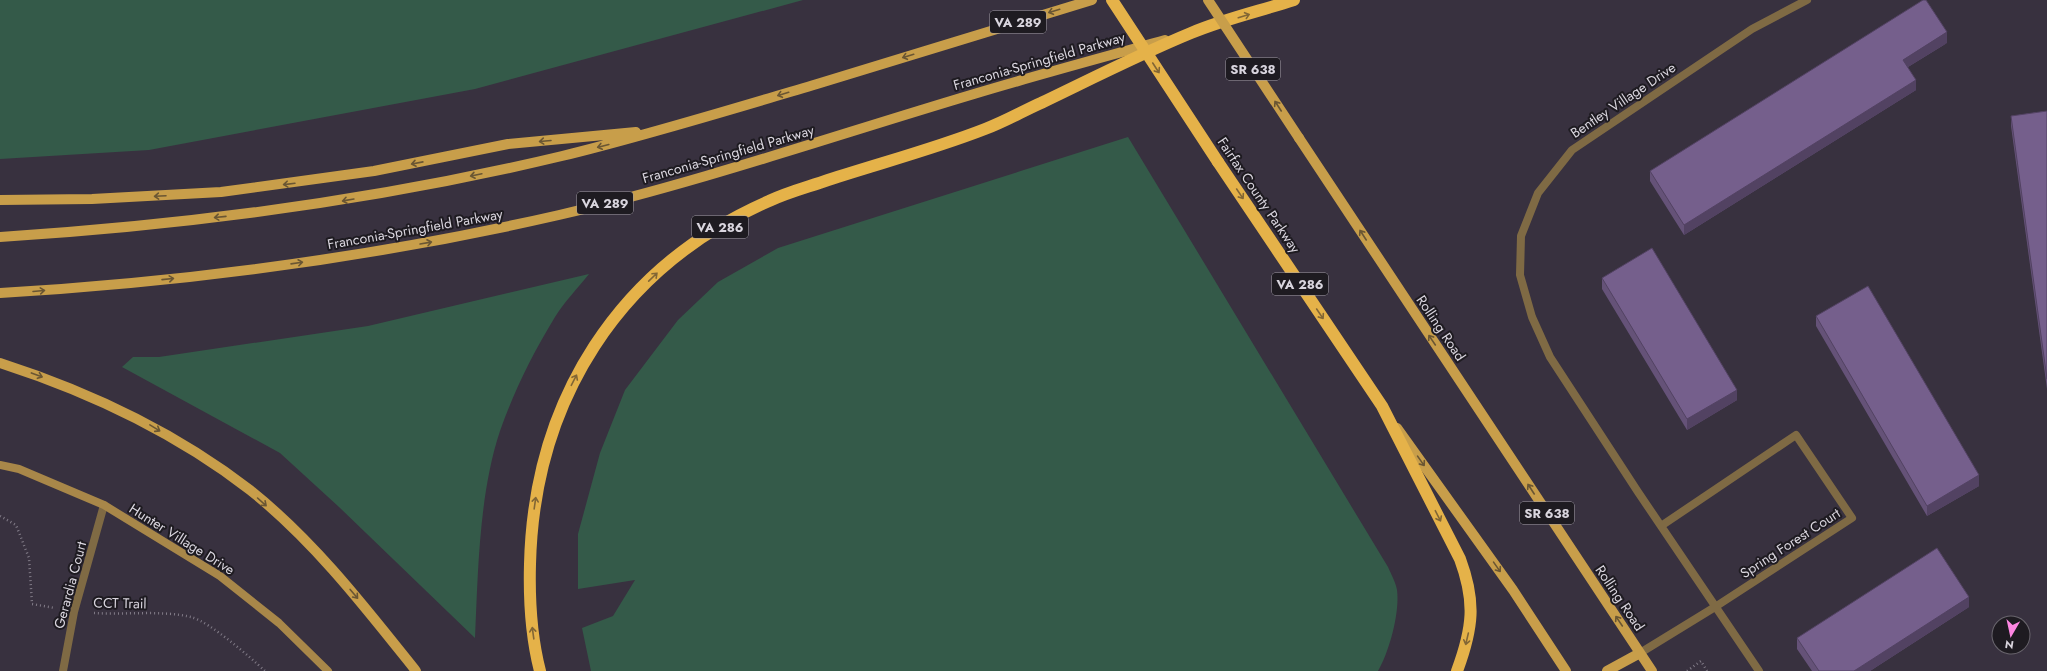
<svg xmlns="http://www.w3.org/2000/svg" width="2047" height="671" font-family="Jost,sans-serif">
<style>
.green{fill:#345a49}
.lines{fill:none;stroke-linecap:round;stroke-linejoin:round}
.path{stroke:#817b87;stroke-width:2.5;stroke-dasharray:1 3;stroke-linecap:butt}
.street{stroke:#7f6a44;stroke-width:8}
.secondary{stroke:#a88749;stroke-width:8}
.primary{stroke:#c89e4a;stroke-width:10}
.highway{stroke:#e5b249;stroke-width:12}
.primary-bridge{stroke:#c89e4a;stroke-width:10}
.highway-bridge{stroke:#e5b249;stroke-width:12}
.wall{fill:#655278}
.shaded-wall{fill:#524262}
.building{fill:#755f8c;stroke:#524262}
.oneway{stroke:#6a5633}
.oneway2{stroke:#826635}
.labels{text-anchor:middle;stroke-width:4;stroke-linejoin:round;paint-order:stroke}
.shield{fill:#1e1b21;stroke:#a19da5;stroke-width:1}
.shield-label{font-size:13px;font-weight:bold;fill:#d9d5de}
.street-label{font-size:14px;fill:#d9d5de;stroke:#1e1b21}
</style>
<rect width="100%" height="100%" fill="#38313f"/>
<path class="green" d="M 0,0 L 803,0 L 475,89 L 149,150 L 0,159 Z
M 1128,137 L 1388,567 C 1391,574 1396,583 1397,590 C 1400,613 1389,652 1378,671 L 591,671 L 582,628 L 613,616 L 635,580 L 578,589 L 578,534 L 600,453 L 625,390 L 678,320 L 718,282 L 778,248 Z
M 589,274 C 578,288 564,302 555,317 C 533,353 514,391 500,431 C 479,494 478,572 475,638 L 339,507 L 280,453 L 122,367 L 133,357 L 159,357 L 368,326 Z"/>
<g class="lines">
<path class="path" d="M 0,516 L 16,525 L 29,558 L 32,604 L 55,608
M 94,613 C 125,615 162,610 191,617 C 210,622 250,657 265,671
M 1687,671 L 1701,661 L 1707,671"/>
<path class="street" d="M 1640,653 L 1715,607 L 1852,518 L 1796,435 L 1661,526
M 63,671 L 74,612 L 104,505
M 1759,671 L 1638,492 L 1550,357 L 1532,317 L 1520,275 L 1521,236 L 1538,193 L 1572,150 L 1752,29 L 1807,0"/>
<path class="secondary" d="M 0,465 L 19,469 L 104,505 L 220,576 L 279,623 L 328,671"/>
<path class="primary" d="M 1299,138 L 1652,671
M 0,200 L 92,199 L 221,192 L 374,171 L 508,144 L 636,132
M 0,237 C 189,225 378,200 562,156 C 648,135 732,109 817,84 C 909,56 1000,28 1092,0
M 0,293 C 188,282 375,257 559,215 C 700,182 836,135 974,94 C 1037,75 1101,58 1165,40
M 0,363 C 90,392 175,432 250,490 C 314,541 365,607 416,671
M 1397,428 L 1513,590 L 1566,671
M 1607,671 L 1640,653"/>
<path class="highway" d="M 1218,162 L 1382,406 L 1460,559 C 1476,602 1473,628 1457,671
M 540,671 C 531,636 529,600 530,564 C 534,401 618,267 769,201 C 788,192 808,187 828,180 C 880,163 934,149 985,129 C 1004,122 1023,111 1041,103 C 1091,79 1140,54 1191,33 C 1224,19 1260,11 1294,0"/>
<path class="primary-bridge" d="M 1208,0 L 1299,138"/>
<path class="highway-bridge" d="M 1112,0 L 1218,162"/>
</g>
<path class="wall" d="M 1947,43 L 1908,67 L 1916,90 L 1684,235 L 1650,181 L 1650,171 Z
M 2047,111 L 2047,389 L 2011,126 L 2011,116 Z
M 1602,278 L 1737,400 L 1687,430 L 1602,289 Z
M 1816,316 L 1979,486 L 1927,516 L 1816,326 Z
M 1969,607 L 1870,671 L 1812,671 L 1797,649 L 1797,638 Z"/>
<path class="shaded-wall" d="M 1947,32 L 1947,43 L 1903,70 L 1903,60 Z
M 1916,80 L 1916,90 L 1684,235 L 1684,225 Z
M 1737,390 L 1737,400 L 1687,430 L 1687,419 Z
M 1979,475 L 1979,486 L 1927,516 L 1927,506 Z
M 1969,597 L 1969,607 L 1870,671 L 1854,671 Z"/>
<path class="building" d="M 1923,0 L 1926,0 L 1947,32 L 1903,60 L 1916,80 L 1684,225 L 1650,171 Z
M 2047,111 L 2047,379 L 2011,116 Z
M 1652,248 L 1737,390 L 1687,419 L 1602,278 Z
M 1868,286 L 1979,475 L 1927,506 L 1816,316 Z
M 1937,548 L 1969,597 L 1854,671 L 1819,671 L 1797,638 Z"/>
<defs><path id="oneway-shaft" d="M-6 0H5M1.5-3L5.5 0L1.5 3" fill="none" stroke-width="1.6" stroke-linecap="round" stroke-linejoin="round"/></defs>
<g class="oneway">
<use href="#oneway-shaft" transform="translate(1054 11) rotate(163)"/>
<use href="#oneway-shaft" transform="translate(908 56) rotate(163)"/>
<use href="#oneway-shaft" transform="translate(783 94) rotate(163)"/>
<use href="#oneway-shaft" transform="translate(1278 106) rotate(-123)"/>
<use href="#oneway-shaft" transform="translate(545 141) rotate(175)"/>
<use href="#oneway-shaft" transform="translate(603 146) rotate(166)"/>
<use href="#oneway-shaft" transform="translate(417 163) rotate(169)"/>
<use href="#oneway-shaft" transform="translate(476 175) rotate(168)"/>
<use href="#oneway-shaft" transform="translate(289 184) rotate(173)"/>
<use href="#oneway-shaft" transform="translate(160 196) rotate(177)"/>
<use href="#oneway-shaft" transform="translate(348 200) rotate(170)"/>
<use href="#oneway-shaft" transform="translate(220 217) rotate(174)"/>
<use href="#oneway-shaft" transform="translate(1363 235) rotate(-123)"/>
<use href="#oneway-shaft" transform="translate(426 243) rotate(-10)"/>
<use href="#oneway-shaft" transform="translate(297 263) rotate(-8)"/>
<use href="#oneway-shaft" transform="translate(168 279) rotate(-6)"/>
<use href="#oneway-shaft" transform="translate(39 291) rotate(-5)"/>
<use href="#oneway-shaft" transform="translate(1432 340) rotate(-124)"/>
<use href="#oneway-shaft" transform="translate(37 375) rotate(20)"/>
<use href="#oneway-shaft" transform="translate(155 428) rotate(31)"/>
<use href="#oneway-shaft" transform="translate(1421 461) rotate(55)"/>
<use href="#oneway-shaft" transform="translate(1531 489) rotate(-123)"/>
<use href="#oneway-shaft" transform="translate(262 502) rotate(42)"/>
<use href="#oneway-shaft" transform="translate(1497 567) rotate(55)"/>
<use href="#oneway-shaft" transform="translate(354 594) rotate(50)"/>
<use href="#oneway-shaft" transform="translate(1619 621) rotate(-124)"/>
</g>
<g class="oneway2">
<use href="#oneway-shaft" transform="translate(1244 16) rotate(-17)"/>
<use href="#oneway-shaft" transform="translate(1156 68) rotate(57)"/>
<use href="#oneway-shaft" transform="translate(1240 194) rotate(56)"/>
<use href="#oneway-shaft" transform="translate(653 277) rotate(-44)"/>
<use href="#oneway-shaft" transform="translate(1320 314) rotate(56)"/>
<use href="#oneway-shaft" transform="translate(574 380) rotate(-63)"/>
<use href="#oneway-shaft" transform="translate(535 503) rotate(-82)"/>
<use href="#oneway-shaft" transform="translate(1438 516) rotate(63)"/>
<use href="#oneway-shaft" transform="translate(533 633) rotate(-98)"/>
<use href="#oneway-shaft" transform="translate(1467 639) rotate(103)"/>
</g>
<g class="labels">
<g class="shield">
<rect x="990" y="11" width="56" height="22" rx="3"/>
<rect x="1226" y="58" width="54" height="22" rx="3"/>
<rect x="577" y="192" width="56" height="22" rx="3"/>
<rect x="692" y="216" width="56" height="22" rx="3"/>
<rect x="1272" y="273" width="56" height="22" rx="3"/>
<rect x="1520" y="502" width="54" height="22" rx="3"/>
</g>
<g class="shield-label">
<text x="1018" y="27">VA 289</text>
<text x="1253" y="74">SR 638</text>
<text x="605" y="208">VA 289</text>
<text x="720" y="232">VA 286</text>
<text x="1300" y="289">VA 286</text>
<text x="1547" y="518">SR 638</text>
</g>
<g class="street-label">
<text transform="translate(1039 61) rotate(-16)" y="5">Franconia-Springfield Parkway</text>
<text transform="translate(1623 100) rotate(-34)" y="5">Bentley Village Drive</text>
<text transform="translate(728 154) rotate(-16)" y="5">Franconia-Springfield Parkway</text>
<text transform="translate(1259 195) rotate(56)" y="5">Fairfax County Parkway</text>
<text transform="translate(415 229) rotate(-10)" y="5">Franconia-Springfield Parkway</text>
<text transform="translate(1441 328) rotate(56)" y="5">Rolling Road</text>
<text transform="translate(182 539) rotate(32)" y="5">Hunter Village Drive</text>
<text transform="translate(1790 543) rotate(-33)" y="5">Spring Forest Court</text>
<text transform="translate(70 585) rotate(-75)" y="5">Gerardia Court</text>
<text transform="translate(1620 598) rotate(56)" y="5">Rolling Road</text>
<text transform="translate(120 603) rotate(1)" y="5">CCT Trail</text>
</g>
</g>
<g transform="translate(2011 635) rotate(189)"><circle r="19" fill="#1e1b21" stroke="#69656d"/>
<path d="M0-3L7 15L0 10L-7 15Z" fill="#fd86e2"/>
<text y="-6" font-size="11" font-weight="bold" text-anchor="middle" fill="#d9d5de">N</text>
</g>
</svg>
